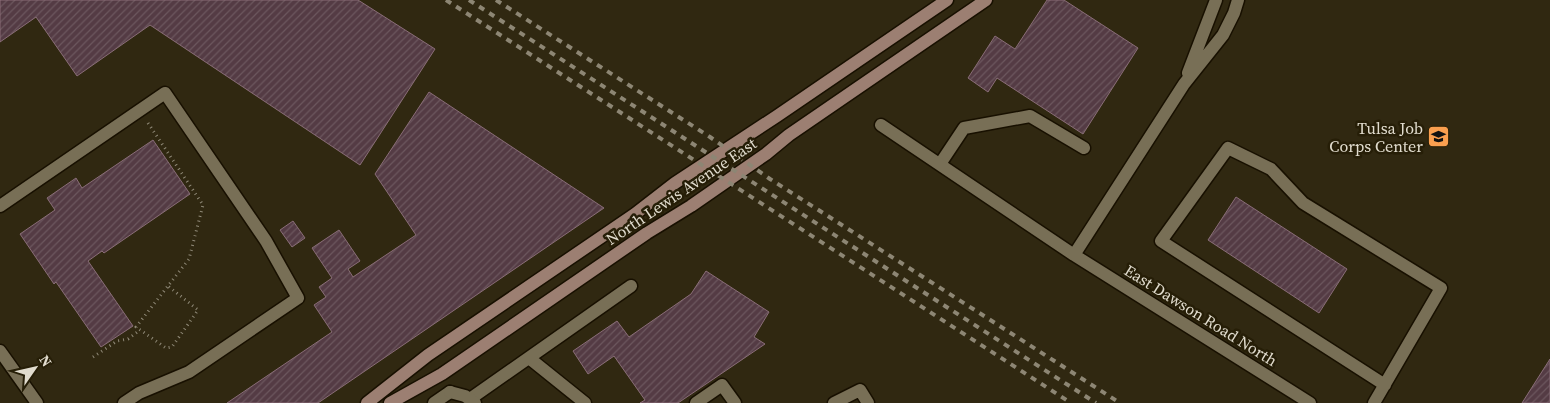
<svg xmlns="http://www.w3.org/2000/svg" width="1550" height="403" font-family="'Source Serif 4',serif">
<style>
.building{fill:url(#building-hatch);stroke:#896d77}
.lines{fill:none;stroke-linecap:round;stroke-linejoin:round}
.service-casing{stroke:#181000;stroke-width:15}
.minor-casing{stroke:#181000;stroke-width:15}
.secondary-casing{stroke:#181000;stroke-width:15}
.path{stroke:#908a78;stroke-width:3;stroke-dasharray:1 4;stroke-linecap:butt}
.service{stroke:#786f56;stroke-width:12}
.minor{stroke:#786f56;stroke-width:12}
.secondary{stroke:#9c7f72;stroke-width:12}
.rail{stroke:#8d8674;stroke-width:4;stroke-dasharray:6 6;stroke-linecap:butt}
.labels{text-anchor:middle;stroke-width:5;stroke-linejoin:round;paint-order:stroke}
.poi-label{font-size:16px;fill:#e1dcce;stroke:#261e07;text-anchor:end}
.street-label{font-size:16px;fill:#e1dcce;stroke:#261e07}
</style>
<defs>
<pattern id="building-hatch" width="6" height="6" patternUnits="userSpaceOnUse" patternTransform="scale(1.25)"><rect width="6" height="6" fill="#543b44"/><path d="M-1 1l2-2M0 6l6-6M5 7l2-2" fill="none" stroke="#6c575e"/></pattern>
</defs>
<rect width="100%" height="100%" fill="#302811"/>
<path class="building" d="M 0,0 L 358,0 L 435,49 L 360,165 L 150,25 L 77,76 L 36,17 L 0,42 Z
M 1047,0 L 1064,0 L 1138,48 L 1083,134 L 997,78 L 988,92 L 968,78 L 995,36 L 1015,49 Z
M 429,92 L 604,208 L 318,403 L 227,403 L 332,332 L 314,305 L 326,297 L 319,287 L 332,278 L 312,248 L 339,230 L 360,261 L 348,269 L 353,277 L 416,235 L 375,174 Z
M 153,140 L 190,194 L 104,253 L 102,251 L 88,261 L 133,326 L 101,347 L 56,282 L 54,284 L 20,234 L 55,210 L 47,198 L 76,178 L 82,188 Z
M 1236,197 L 1347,269 L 1319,313 L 1208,240 Z
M 293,221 L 305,238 L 292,247 L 280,230 Z
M 706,271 L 769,312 L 754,337 L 765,344 L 678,403 L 640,403 L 645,400 L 614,356 L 588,374 L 573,351 L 617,321 L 629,337 L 691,294 Z
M 1550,359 L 1550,403 L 1522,403 Z"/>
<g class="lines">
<defs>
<path id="service" d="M 940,164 L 964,128 L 1030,116 L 1084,148
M 0,206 L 165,93 L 266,241 L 298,298 L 189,372 L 139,393 L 124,403
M 529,358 L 585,403
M 470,399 L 631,286
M 434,403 L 450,392
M 696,403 L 722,385 L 735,403
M 834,403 L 860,390 L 868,403
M 1374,403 L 1441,288 L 1303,203 L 1271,169 L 1228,148 L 1161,241 L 1385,385"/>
<path id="minor" d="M 1188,73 L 1216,0
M 881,125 L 1074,255 L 1310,403
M 1074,255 L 1184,84 L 1223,35 L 1234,13 L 1238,0
M 0,351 L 37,403
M 450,392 L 465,396 L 475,403"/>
<path id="secondary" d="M 367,403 L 428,355 L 635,214 L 675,183 L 777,116 L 947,0
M 390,403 L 442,374 L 647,233 L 691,206 L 766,154 L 789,135 L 986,0"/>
</defs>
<use href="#service" class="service-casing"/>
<use href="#minor" class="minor-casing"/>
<use href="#secondary" class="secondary-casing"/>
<path class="path" d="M 148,123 L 203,205 L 189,259 L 136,327 L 166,348 L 172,347 L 198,310 L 168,286
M 93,357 L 117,341 L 128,339 L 140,330"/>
<use href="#service" class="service"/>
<use href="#minor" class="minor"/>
<use href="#secondary" class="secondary"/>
<path class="rail" d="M 446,0 L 1071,403
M 469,0 L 1096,403
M 496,0 L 710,137 L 770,179 L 1120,403"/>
</g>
<defs>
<symbol id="university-square" viewBox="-11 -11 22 22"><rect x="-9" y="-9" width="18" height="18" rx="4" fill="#fa9f4f" stroke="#261e07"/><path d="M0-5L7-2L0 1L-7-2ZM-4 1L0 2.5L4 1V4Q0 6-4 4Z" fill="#111"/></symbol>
</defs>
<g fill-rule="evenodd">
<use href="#university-square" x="1426" y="124" width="25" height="25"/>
</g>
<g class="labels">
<g class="poi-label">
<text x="1423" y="134">Tulsa Job<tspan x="1423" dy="18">Corps Center</tspan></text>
</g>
<g class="street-label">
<text transform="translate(681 191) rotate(-34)" y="6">North Lewis Avenue East</text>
<text transform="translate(1201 315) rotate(32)" y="6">East Dawson Road North</text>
</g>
</g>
<g transform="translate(35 368) rotate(56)" stroke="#261e07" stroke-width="4" paint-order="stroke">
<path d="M0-4L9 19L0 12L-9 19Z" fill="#e1dcce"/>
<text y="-8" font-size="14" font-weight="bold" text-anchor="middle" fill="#e1dcce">N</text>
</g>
</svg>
